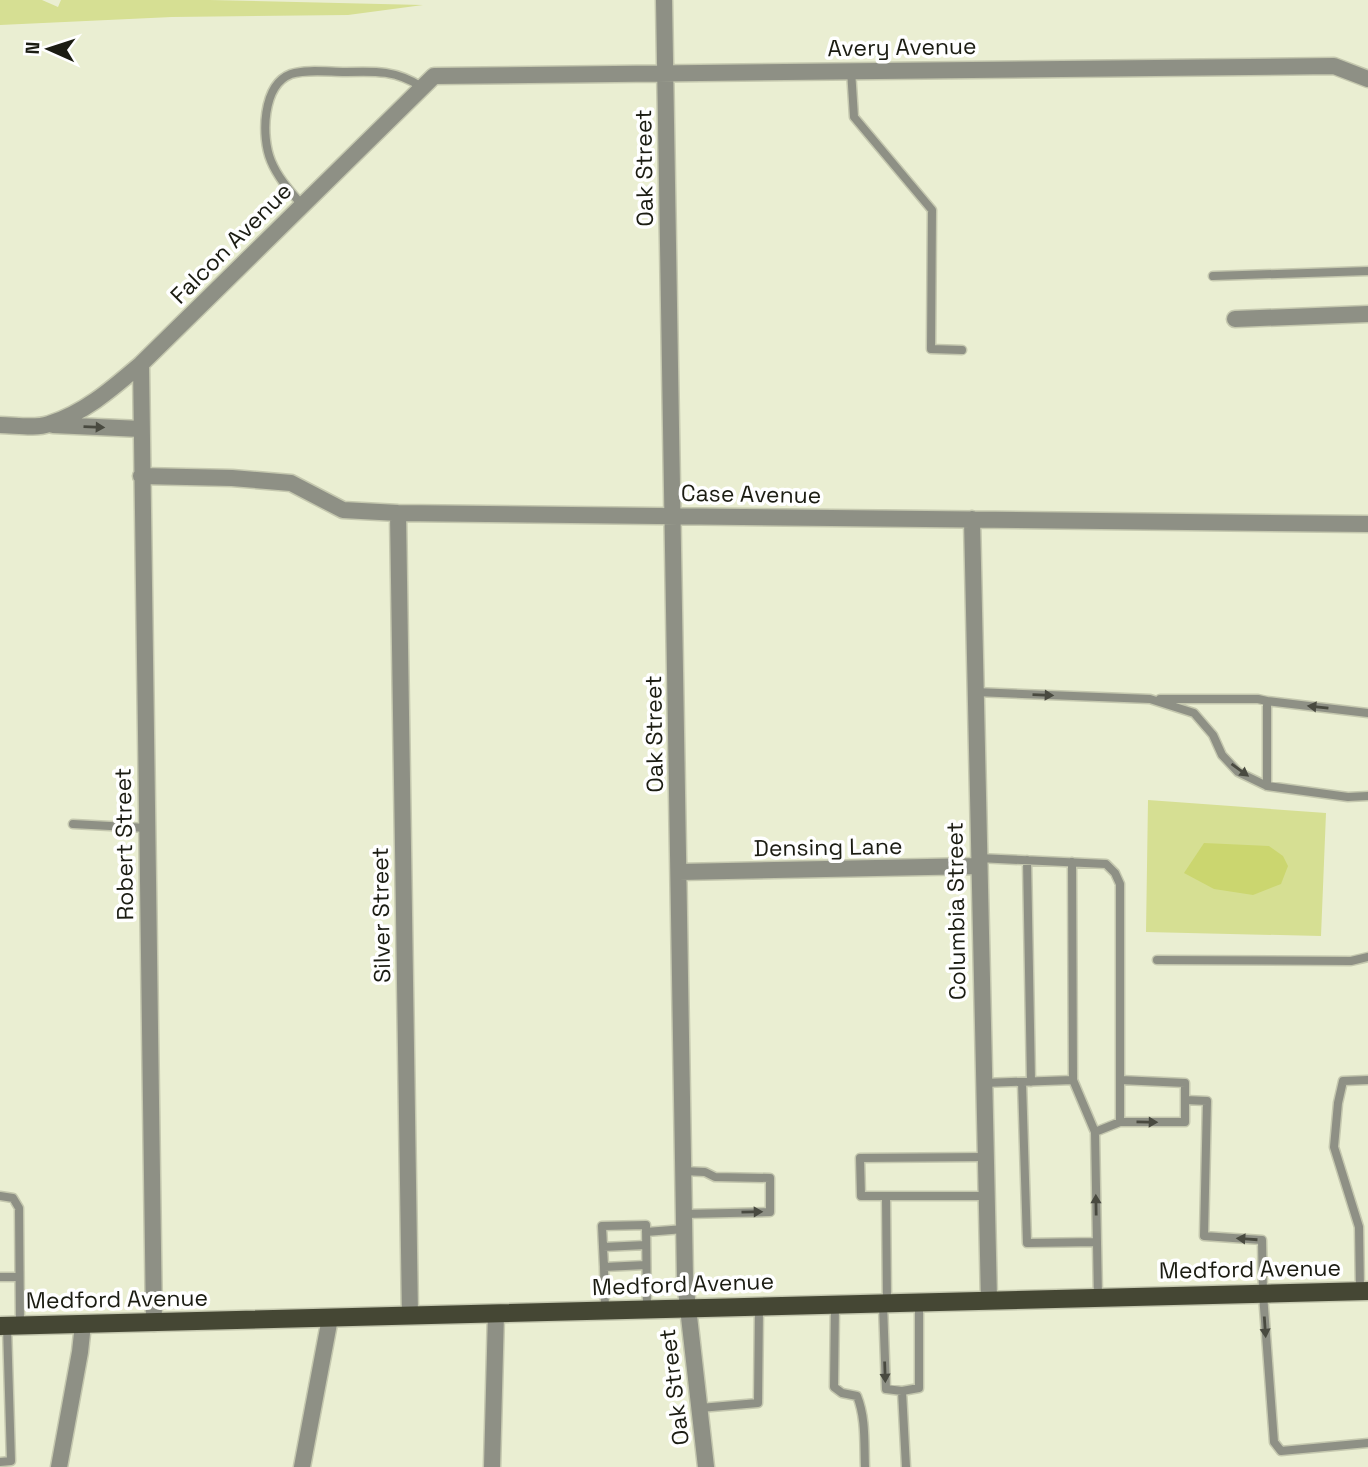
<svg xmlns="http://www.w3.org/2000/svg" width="1368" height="1467" font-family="'Space Grotesk',sans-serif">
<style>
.green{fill:#d6df93}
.water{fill:#cbd66f}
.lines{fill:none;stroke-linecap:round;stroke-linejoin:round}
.service-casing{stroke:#c5c8af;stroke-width:11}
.minor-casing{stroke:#c5c8af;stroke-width:19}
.primary-casing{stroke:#c5c8af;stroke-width:21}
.service{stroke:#8e9085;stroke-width:8}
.minor{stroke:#8e9085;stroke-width:16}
.primary{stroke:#454734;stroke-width:18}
.oneway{fill:#494a40}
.labels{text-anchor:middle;stroke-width:7;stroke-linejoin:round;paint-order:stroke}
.street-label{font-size:23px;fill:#1b1c12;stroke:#fff}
</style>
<rect width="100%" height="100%" fill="#eaeed2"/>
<path class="green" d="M 0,0 L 42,0 L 58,7 L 61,0 L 210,0 L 423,5 L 348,15 L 172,17 L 0,25 Z
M 1148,800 L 1326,813 L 1321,936 L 1146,932 Z"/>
<path class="water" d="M 1204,843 L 1269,846 L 1283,856 L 1288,866 L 1281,884 L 1253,895 L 1214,889 L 1184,873 Z"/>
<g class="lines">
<defs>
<path id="service" d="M 851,70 L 854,117 L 932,210 L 931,349 L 962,350
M 302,205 C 290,191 278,178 271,161 C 261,137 262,85 291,74 C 306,69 329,72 345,72 C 375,71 396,70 422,87
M 1213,276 L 1368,271
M 975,692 L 1150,699 L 1194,713 L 1213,735 L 1222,755 L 1238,772 L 1267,786 L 1348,797 L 1368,796
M 1160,699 L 1258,699 L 1267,701 L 1267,786
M 1267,701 L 1368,713
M 73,824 L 147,828
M 978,858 L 1106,864 L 1115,873 L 1120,884 L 1120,1122 L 1185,1122 L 1185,1083 L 1120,1080
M 1027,860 L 1031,1082
M 1157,960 L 1351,961 L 1368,957
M 1073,1080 L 1095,1132 L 1098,1298
M 1022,1082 L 1027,1243 L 1097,1242
M 983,1083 L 1073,1080 L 1072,862
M 1185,1100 L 1207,1101 L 1204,1236 L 1262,1240 L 1263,1294 L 1274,1442 L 1281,1451 L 1368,1443
M 1095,1132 L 1120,1122
M 683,1171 L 705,1172 L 715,1177 L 770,1178 L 770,1212 L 684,1214
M 0,1196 L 13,1198 L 19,1208 L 20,1326
M 886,1196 L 985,1196
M 646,1232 L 684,1229
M 603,1247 L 602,1226 L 646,1225 L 647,1310
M 604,1267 L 603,1247 L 646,1245
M 0,1277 L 19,1277
M 1360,1291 L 1359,1227 L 1334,1147 L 1338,1103 L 1343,1081 L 1368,1080
M 887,1303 L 886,1196 L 861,1196 L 860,1158 L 984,1157
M 835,1304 L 834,1387 L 842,1393 L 857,1396 C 866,1418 864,1443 865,1467
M 883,1304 L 886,1389 L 902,1391 L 919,1388 L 919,1303
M 605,1311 L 604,1267 L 646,1265
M 902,1391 L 906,1467
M 700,1408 L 758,1403 L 759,1307
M 0,1462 L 11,1461 L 7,1326"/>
<path id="minor" d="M 664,0 L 685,1281 L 706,1467
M 1235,319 L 1368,314
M 141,364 L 154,1323
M 0,425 C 15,425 35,429 49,424 C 85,413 114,387 141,364 L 434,76 L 1334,66 L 1368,79
M 53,425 L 141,429
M 141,476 L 232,478 L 291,483 L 343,510 L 398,513 L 1368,524
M 398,513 L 410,1316
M 972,519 L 989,1301
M 679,872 L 978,866
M 59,1467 L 80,1352 L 83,1324
M 302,1467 L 330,1318
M 492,1467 L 496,1313"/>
<path id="primary" d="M 0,1326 L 1368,1291"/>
</defs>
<use href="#service" class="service-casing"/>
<use href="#minor" class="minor-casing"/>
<use href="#primary" class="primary-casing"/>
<use href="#service" class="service"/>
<use href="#minor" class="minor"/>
<use href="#primary" class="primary"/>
</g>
<defs><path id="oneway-solid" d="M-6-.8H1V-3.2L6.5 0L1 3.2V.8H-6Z" transform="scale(1.75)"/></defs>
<g class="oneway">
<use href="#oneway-solid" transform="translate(94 427) rotate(2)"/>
<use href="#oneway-solid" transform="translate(1043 695) rotate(2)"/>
<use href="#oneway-solid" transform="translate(1318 707) rotate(-174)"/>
<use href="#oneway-solid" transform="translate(1240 770) rotate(36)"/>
<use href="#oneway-solid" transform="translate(1147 1122) rotate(1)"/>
<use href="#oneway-solid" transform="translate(1096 1205) rotate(-91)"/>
<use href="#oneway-solid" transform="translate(752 1212) rotate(-1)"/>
<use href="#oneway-solid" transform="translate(1247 1239) rotate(-176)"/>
<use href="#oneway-solid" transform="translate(1265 1327) rotate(86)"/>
<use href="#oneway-solid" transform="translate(885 1372) rotate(88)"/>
</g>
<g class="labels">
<g class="street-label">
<text transform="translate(902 47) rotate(-1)" y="8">Avery Avenue</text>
<text transform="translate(644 168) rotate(-91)" y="8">Oak Street</text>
<text transform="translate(231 243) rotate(-45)" y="8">Falcon Avenue</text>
<text transform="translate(751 494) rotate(1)" y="8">Case Avenue</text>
<text transform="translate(654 734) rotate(-91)" y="8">Oak Street</text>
<text transform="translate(124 844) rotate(-91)" y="8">Robert Street</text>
<text transform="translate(828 847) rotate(-1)" y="8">Densing Lane</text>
<text transform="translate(956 911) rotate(-91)" y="8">Columbia Street</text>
<text transform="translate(381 915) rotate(-91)" y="8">Silver Street</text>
<text transform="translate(1250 1269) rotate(-1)" y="8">Medford Avenue</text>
<text transform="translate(683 1284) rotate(-2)" y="8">Medford Avenue</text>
<text transform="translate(117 1299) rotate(-1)" y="8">Medford Avenue</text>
<text transform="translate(674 1387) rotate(-97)" y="8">Oak Street</text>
</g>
</g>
<g transform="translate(49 49) rotate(273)" stroke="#ffffff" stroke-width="5" paint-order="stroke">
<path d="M0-5L12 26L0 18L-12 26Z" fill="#1b1c12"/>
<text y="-10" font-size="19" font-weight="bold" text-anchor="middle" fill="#1b1c12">N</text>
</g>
</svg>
